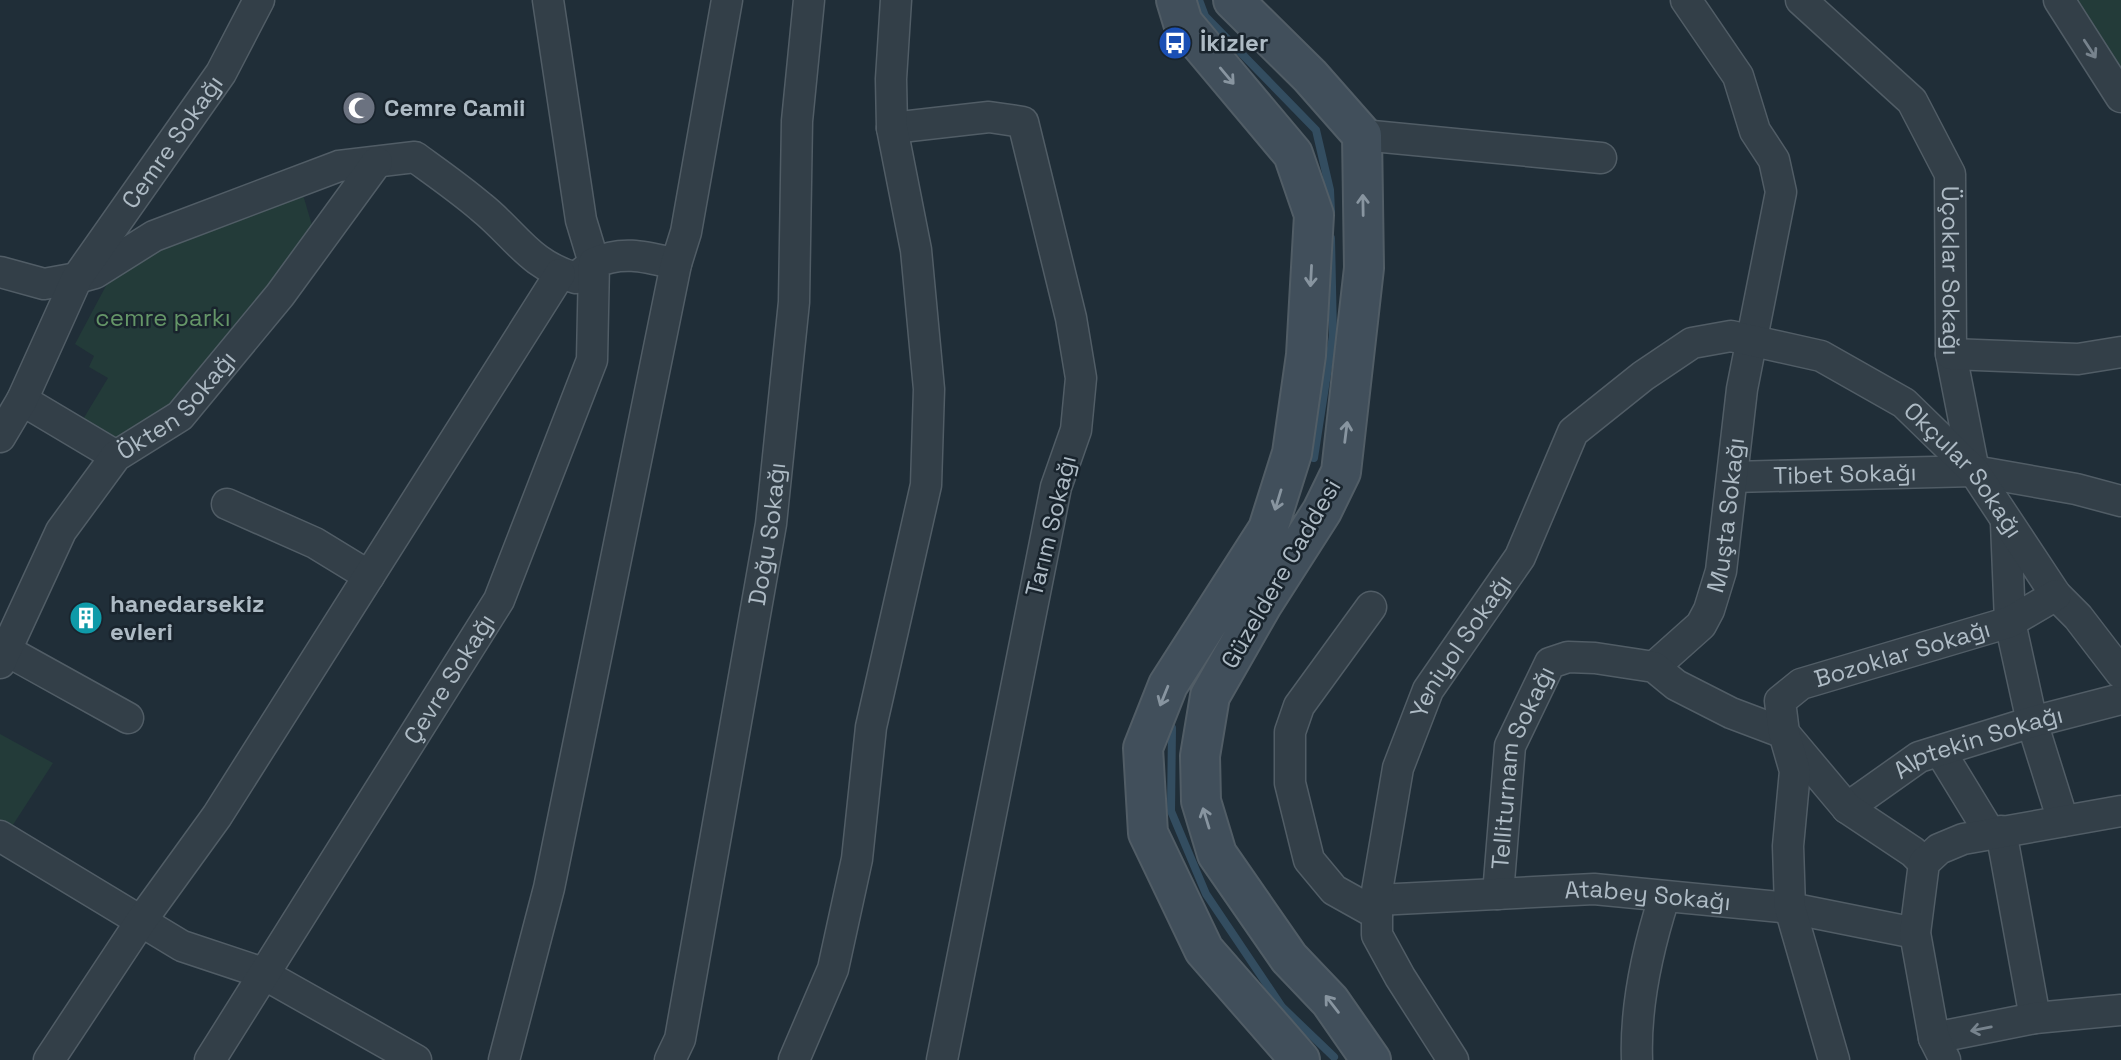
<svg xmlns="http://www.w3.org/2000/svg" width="2121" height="1060" font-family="'Space Grotesk',sans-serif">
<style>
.green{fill:#233b39}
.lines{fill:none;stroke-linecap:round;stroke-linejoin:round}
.stream{stroke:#334d60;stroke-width:8}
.minor-casing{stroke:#515d66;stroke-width:33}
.secondary-casing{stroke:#515d66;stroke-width:42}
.minor{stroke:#333f48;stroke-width:30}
.secondary{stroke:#414f5b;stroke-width:38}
.oneway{stroke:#77838d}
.oneway2{stroke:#8895a0}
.labels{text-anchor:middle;stroke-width:5;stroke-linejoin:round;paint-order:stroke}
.poi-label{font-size:24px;font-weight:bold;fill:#aebbc5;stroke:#19242d;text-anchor:start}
.street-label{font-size:24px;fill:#aebbc5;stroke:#19242d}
.park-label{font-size:24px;fill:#659668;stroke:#19242d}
</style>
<rect width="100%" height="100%" fill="#202e38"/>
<path class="green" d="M 2065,0 L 2121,0 L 2121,84 Z
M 301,188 L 314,232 L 172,411 L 116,447 L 82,421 L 108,378 L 89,367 L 94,356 L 75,344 L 116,267 Z
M 0,734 L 53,763 L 9,831 L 0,827 Z"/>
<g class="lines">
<path class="stream" d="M 1199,0 L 1205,16 L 1316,130 L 1330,190 L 1331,212
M 1314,458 L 1333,335 L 1331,238
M 1172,728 L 1171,811 L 1206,894 L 1282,1007 L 1334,1057"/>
<defs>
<g id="minor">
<path id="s1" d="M 1801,0 L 1912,101 L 1950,174 L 1951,354 L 1974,471"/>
<path d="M 2059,0 L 2121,97"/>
<path d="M 892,128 L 989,117 L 1023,122 L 1071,318 L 1081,378 L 1076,430 L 1056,487 L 942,1060"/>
<path d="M 1362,135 L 1601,158"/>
<path d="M 0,272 L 44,284 L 77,278 L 95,273 L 154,236 L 339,166 L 415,157 C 437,173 460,189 481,207 C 516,235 529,265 576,278 L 594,263 L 581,220 L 548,0"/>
<path d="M 1951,354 L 2078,359 L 2121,352"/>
<path d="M 22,400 L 116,456"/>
<path id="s2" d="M 0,437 L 22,400 L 77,278 L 221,73 L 259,0"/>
<path id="s3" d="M 1733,477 L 1974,471 L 2076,489 L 2121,501"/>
<path d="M 227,504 L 315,543 L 369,576"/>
<path d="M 2006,523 L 2010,622 L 2032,722 L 2063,821"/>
<path d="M 1371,607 L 1299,706 L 1290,732 L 1290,783 L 1309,860 L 1334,890 L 1377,914"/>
<path d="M 0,647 L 128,718"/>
<path id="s4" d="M 0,663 L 61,531 L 116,456 L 180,416 L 280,295 L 377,162"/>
<path id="s5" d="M 1654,667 L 1701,625 L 1709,610 L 1721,571 L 1742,389 L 1781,192 L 1774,160 L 1755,131 L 1738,76 L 1686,0"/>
<path d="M 1940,751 L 1990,833"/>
<path id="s6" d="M 1847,808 L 1919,757 L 2032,722 L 2121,699"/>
<path d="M 2001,831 L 2035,1018"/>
<path d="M 0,836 L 182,946 L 260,972 L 416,1060"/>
<path id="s7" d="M 1498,894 L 1510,746 L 1550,663 L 1568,657 L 1595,658 L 1654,667 L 1676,685 L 1731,713 L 1784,733 L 1847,808 L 1913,852 L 1924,863"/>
<path id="s8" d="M 1377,900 L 1594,889 L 1790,908 L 1915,933"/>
<path d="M 1934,1038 L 2035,1018 L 2121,1010"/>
<path d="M 49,1060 L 141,921 L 217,816 L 560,274"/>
<path id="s9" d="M 210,1060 L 499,600 L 592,360 L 594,263 C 623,250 646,257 676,264"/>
<path d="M 504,1060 L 549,888 L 676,264 L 686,232 L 727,0"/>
<path id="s10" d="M 670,1060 L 680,1039 L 771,524 L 794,302 L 797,121 L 809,0"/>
<path d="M 794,1060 L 833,969 L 857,859 L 871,727 L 926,485 L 929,389 L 916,250 L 892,128 L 891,79 L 896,0"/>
<path id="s11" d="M 1453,1060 L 1400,977 L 1377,935 L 1377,891 L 1398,768 L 1428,690 L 1520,557 L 1573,432 L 1643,376 L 1692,343 L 1731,336 L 1821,356 L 1904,403 L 1974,471 L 2056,595 L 2078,617 L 2121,673"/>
<path d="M 1637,1060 C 1635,1007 1648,948 1664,898"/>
<path id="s12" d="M 1834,1060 L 1790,908 L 1788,846 L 1795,771 L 1784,733 L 1780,701 L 1801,684 L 2010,622 L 2056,595"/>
<path d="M 1945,1060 L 1934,1038 L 1915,933 L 1924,863 L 1939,849 L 1963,839 L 2121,811"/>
</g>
<path id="secondary" d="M 1176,0 L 1183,23 L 1293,154 L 1314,215 L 1306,355 L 1292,453 L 1268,529 L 1168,685 L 1143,748 L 1148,833 L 1204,950 L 1300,1060
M 1233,0 L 1310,76 L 1362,135 L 1364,268 L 1341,472 L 1322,511 L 1262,605 L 1210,696 L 1200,756 L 1201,801 L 1217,854 L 1289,958 L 1330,1001 L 1371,1060"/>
</defs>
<use href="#minor" class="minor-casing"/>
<use href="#secondary" class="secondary-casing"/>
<use href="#minor" class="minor"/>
<use href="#secondary" class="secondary"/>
</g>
<defs><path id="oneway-shaft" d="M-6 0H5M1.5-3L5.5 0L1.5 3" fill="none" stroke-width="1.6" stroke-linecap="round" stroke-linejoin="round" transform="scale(1.75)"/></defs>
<g class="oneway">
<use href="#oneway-shaft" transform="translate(2090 49) rotate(57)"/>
<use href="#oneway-shaft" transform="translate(1981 1029) rotate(169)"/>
</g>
<g class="oneway2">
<use href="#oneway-shaft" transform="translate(1227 76) rotate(50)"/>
<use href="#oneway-shaft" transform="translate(1363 205) rotate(-91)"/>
<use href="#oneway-shaft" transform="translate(1311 276) rotate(93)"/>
<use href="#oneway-shaft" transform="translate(1346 432) rotate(-83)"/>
<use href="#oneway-shaft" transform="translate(1278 500) rotate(107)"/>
<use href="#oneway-shaft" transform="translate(1164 696) rotate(112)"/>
<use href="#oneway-shaft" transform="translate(1206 818) rotate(-107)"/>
<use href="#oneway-shaft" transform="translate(1332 1004) rotate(-128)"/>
</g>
<defs>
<symbol id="bus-disc" viewBox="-11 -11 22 22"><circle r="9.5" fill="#1a4fb4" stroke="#19242d"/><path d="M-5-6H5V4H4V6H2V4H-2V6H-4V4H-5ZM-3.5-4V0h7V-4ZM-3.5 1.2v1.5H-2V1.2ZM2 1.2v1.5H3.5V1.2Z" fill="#fff"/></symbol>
<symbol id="mosque-disc" viewBox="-11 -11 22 22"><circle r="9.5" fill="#6b7280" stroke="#19242d"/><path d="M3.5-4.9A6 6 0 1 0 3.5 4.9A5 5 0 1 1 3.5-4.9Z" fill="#fff"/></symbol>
<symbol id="building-disc" viewBox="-11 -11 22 22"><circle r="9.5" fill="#0f9aa8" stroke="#19242d"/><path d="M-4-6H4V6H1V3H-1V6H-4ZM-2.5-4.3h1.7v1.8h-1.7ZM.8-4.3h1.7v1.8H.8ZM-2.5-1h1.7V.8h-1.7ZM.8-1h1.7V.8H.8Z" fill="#fff"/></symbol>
</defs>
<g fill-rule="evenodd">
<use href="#bus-disc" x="1156" y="24" width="38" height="38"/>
<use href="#mosque-disc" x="340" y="89" width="38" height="38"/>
<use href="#building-disc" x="67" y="599" width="38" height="38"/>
</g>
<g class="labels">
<g class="poi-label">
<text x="1200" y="51">İkizler</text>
<text x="384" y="116">Cemre Camii</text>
<text x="110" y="612">hanedarsekiz<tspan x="110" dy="28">evleri</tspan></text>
</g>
<g class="street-label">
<text dy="8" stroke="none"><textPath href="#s2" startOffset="343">Cemre Sokağı</textPath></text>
<text dy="8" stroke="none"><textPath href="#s1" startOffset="329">Üçoklar Sokağı</textPath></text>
<text dy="8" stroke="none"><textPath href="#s4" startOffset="318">Ökten Sokağı</textPath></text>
<text dy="8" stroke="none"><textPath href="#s11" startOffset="1162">Okçular Sokağı</textPath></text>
<text dy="8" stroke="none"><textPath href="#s3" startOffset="112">Tibet Sokağı</textPath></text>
<text dy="8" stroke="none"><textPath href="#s5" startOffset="177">Muşta Sokağı</textPath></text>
<text transform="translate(1051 526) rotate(-76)" y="8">Tarım Sokağı</text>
<text dy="8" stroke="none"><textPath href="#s10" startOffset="536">Doğu Sokağı</textPath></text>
<text transform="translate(1281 574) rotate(-60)" y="8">Güzeldere Caddesi</text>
<text dy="8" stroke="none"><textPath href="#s11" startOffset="453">Yeniyol Sokağı</textPath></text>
<text dy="8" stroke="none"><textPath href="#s12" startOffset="500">Bozoklar Sokağı</textPath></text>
<text dy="8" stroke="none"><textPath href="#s9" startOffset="450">Çevre Sokağı</textPath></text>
<text dy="8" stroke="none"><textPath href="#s6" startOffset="149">Alptekin Sokağı</textPath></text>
<text dy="8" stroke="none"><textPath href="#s7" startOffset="130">Telliturnam Sokağı</textPath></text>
<text dy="8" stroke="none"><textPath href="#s8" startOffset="271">Atabey Sokağı</textPath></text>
</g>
<g class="park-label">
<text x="163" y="326">cemre parkı</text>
</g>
</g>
</svg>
